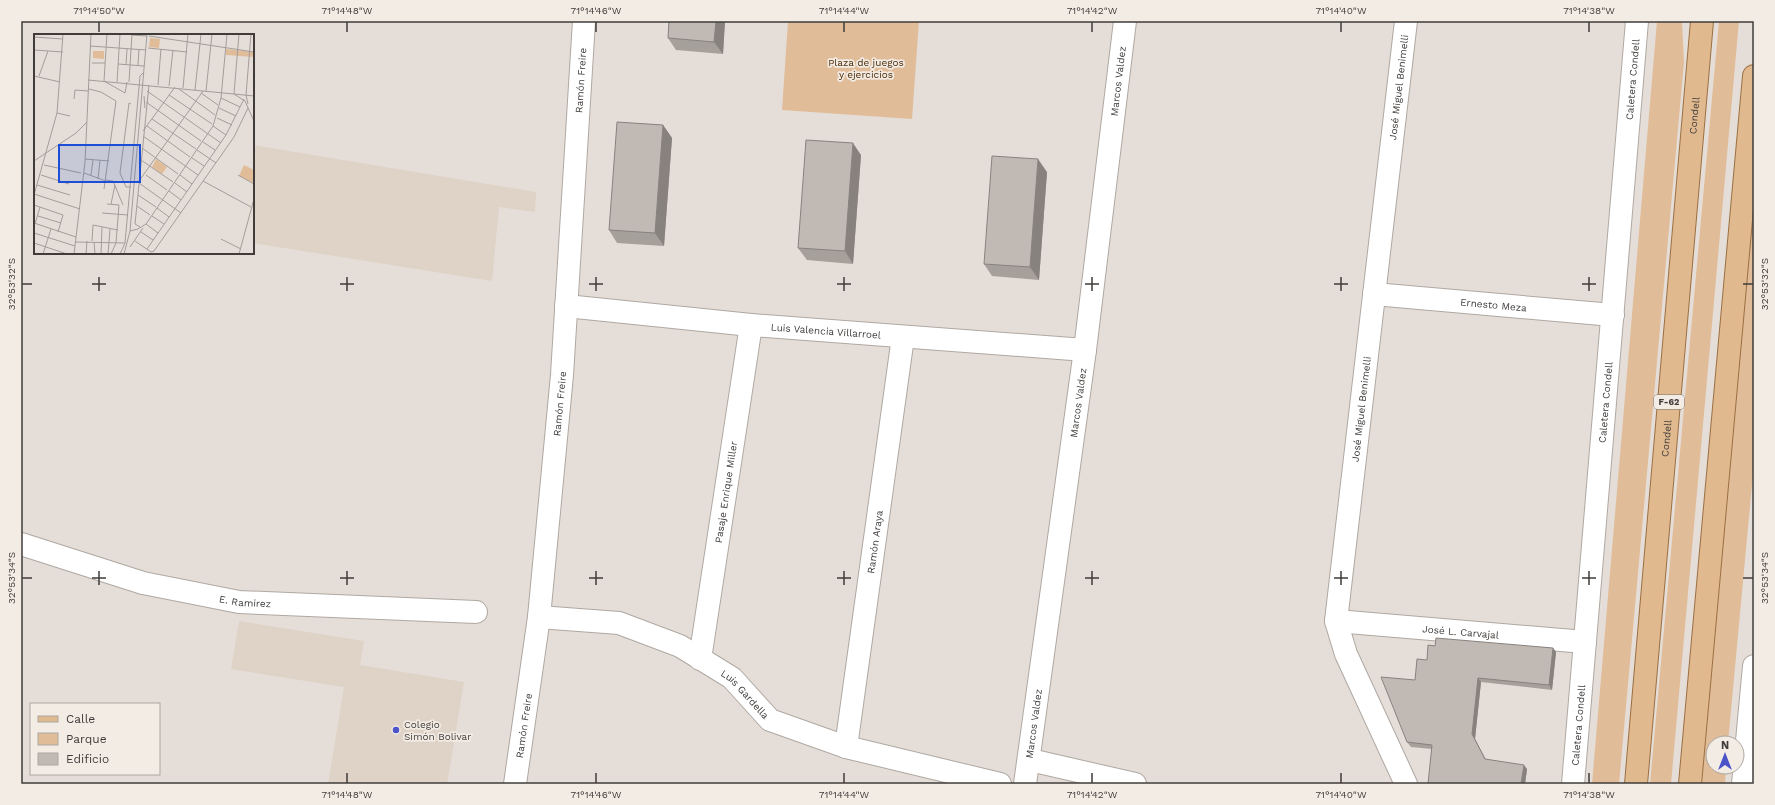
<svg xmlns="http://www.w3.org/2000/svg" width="1775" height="805" font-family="'Work Sans',sans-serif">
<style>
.built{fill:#dfd2c6}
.green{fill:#e1bc99}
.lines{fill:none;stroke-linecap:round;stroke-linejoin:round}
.street-casing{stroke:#afa8a2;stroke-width:24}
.secondary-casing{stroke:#afa8a2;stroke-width:24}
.primary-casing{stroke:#9b6f41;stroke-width:24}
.street{stroke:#fff;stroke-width:22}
.secondary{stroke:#fff;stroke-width:22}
.primary{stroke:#e0b98f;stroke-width:22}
.wall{fill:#a6a09b}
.shaded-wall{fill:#87827e}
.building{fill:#c1bab4;stroke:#87827e}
.ticks{fill:none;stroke:#3f3c3a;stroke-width:1.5}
.poi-dot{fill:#4c53c9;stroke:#f3ece5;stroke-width:1.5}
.labels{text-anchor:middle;stroke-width:3.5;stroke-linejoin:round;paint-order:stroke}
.shield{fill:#f3ece5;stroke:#75716d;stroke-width:1}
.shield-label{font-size:9px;font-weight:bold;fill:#3f3c3a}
.park-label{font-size:10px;fill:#4a2b06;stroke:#f3ece5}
.street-label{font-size:10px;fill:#3f3c3a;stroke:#f3ece5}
.poi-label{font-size:10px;fill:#3f3c3a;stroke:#f3ece5;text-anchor:start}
.inset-road{fill:none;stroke:#a39d99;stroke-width:1}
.view{fill:#1d4ed8;fill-opacity:0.15;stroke:#1d4ed8;stroke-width:2}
.inset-edge{fill:none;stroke:#3f3c3a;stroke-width:2}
.neatline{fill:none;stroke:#3f3c3a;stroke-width:1.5}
.ticks-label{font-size:10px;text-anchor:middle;fill:#3f3c3a}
</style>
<rect width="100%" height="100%" fill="#e5ded8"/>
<path class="built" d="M 253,145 L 536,192 L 535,212 L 499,207 L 492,281 L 253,243 Z
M 239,621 L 364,641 L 360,665 L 464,682 L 447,784 L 328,784 L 344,687 L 231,669 Z"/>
<path class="green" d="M 788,21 L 919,21 L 912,119 L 782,110 Z
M 1657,21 L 1682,21 L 1684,62 L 1619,784 L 1592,784 Z
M 1719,21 L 1739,21 L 1671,784 L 1650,784 Z
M 1754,185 L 1754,463 L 1728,743 L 1713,743 L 1713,767 L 1726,767 L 1725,784 L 1700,784 Z"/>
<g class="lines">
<defs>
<g id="street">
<path id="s1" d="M 1374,294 L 1613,315"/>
<path id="s2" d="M 566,306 L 751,325 L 1085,350"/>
<path id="s3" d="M 21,544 L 143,583 L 239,602 L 476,612"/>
<path id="s4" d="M 539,617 L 619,623 L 680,646 L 732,678 L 770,720 L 846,747 L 1000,784"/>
<path id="s5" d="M 1336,621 L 1585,642"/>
<path id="s6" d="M 700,659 L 751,325"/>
<path id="s7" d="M 846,747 L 903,337"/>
<path d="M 1030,760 L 1135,784"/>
<path id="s8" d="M 1025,784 L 1085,350 L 1125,21"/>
<path id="s9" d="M 1406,784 L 1346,654 L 1336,621 L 1406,21"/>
<path id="s10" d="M 1573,784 L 1637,21"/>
<path d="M 1743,784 L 1754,666"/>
</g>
<g id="secondary">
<path id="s11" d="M 515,784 L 539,617 L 562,375 L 584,21"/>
</g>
<g id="primary">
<path id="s12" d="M 1636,784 L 1702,21"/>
<path d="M 1690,784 L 1754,76"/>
</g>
</defs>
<use href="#street" class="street-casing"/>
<use href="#secondary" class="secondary-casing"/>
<use href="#primary" class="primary-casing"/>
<use href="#street" class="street"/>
<use href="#secondary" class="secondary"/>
<use href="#primary" class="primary"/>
</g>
<path class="wall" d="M 669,21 L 725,21 L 723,54 L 676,50 L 668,38 Z
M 663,125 L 672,138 L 664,246 L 617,243 L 609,230 Z
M 861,155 L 853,264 L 807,260 L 798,248 Z
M 1047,172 L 1039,280 L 992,276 L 984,264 Z
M 1435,646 L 1553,648 L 1556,652 L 1552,690 L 1481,682 L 1475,739 L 1486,760 L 1527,769 L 1525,784 L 1428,784 L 1432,749 L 1411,747 L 1407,742 L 1415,680 Z"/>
<path class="shaded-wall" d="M 716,21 L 725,21 L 723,54 L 714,42 Z
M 663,125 L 672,138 L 664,246 L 655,233 Z
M 853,143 L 861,155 L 853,264 L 845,251 Z
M 1038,159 L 1047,172 L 1039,280 L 1030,267 Z
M 1553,648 L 1556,652 L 1552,690 L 1549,685 Z
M 1478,678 L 1481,682 L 1475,739 L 1488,764 L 1485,759 L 1472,734 Z
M 1524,765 L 1527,769 L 1525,784 L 1521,784 Z"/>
<path class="building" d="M 669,21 L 716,21 L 714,42 L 668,38 Z
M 617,122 L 663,125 L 655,233 L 609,230 Z
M 806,140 L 853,143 L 845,251 L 798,248 Z
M 992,156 L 1038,159 L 1030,267 L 984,264 Z
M 1436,638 L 1553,648 L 1549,685 L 1478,678 L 1472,734 L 1485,759 L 1524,765 L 1521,784 L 1428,784 L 1432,745 L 1407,742 L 1381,677 L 1415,680 L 1417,659 L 1427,660 L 1428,645 L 1435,646 Z"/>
<path class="ticks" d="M 99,22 L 99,32M 347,22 L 347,32M 596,22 L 596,32M 844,22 L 844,32M 1092,22 L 1092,32M 1341,22 L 1341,32M 1589,22 L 1589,32M 99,277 L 99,291M 347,277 L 347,291M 596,277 L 596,291M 844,277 L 844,291M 1092,277 L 1092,291M 1341,277 L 1341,291M 1589,277 L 1589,291M 22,284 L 32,284M 92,284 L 106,284M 340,284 L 354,284M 589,284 L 603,284M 837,284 L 851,284M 1085,284 L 1099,284M 1334,284 L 1348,284M 1582,284 L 1596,284M 1743,284 L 1753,284M 99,571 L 99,585M 347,571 L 347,585M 596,571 L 596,585M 844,571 L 844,585M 1092,571 L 1092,585M 1341,571 L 1341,585M 1589,571 L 1589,585M 22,578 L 32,578M 92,578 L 106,578M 340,578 L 354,578M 589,578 L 603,578M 837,578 L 851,578M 1085,578 L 1099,578M 1334,578 L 1348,578M 1582,578 L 1596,578M 1743,578 L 1753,578M 347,773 L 347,783M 596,773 L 596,783M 844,773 L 844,783M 1092,773 L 1092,783M 1341,773 L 1341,783M 1589,773 L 1589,783"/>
<circle class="poi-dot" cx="396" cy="730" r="4"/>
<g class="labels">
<rect class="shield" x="1654" y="395" width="30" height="14" rx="3"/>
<g class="shield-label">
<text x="1669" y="405">F-62</text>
</g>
<g class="park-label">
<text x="866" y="66">Plaza de juegos<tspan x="866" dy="12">y ejercicios</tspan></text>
</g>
<g class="street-label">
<text dy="4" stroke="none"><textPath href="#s11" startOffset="707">Ramón Freire</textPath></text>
<text dy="4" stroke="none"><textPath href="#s10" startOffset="707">Caletera Condell</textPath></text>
<text dy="4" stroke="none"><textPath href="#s8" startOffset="709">Marcos Valdez</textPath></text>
<text dy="4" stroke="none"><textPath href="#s9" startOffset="715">José Miguel Benimelli</textPath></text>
<text dy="4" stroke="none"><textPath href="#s12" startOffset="671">Condell</textPath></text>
<text dy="4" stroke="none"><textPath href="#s1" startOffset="120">Ernesto Meza</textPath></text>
<text dy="4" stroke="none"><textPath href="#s2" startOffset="261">Luis Valencia Villarroel</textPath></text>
<text dy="4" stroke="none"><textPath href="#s11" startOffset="383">Ramón Freire</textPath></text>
<text dy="4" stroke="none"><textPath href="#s8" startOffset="385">Marcos Valdez</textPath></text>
<text dy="4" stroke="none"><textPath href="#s10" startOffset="383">Caletera Condell</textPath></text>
<text dy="4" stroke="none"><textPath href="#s9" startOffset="391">José Miguel Benimelli</textPath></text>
<text dy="4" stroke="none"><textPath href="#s12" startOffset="347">Condell</textPath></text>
<text dy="4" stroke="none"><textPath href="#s6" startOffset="169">Pasaje Enrique Miller</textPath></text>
<text dy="4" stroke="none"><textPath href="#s7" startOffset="207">Ramón Araya</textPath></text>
<text dy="4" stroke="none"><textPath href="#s3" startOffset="232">E. Ramirez</textPath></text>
<text dy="4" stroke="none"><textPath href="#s5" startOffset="125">José L. Carvajal</textPath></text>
<text dy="4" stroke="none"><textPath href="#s4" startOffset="227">Luis Gardella</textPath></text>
<text dy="4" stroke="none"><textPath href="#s8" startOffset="61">Marcos Valdez</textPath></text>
<text dy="4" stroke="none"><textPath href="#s11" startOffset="59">Ramón Freire</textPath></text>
<text dy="4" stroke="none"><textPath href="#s10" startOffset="59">Caletera Condell</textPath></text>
</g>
<g class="poi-label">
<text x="404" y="728">Colegio<tspan x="404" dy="12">Simón Bolivar</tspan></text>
</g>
</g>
<g transform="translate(34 34)">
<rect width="220" height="220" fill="#e5ded8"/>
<path d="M 116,4 L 126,5 L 125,14 L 115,13 ZM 192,15 L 220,18 L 220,23 L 192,21 ZM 59,17 L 70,17 L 70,25 L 59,24 ZM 122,125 L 133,133 L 128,140 L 118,133 ZM 210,131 L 220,136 L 220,149 L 205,142 Z" fill="#e1bc99"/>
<path class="inset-road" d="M 73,0 L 70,47 L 91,59 L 93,48M 205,0 L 200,60 L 220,62M 98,1 L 113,2M 115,2 L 220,18M 0,3 L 29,5M 56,12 L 112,16M 114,14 L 153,18M 0,16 L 29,18M 58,29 L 71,29M 84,30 L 110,32M 92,31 L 93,15M 104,31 L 105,15M 0,42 L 26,48M 5,42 L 14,17M 54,46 L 200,60 L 211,67 L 220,87M 83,48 L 86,0M 95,48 L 98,0M 124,51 L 127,15M 135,52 L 139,16M 149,54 L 154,0M 55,55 L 67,58 L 82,67 L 70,155M 145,55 L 181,81M 161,56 L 167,0M 113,57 L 187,109M 172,57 L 178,0M 167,59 L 184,71M 135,61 L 178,90M 110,62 L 111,74M 187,64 L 206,73M 40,65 L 41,56 L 54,57M 112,68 L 167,107M 214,70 L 212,61 L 217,0M 185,74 L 202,82M 23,79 L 36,82M 183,84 L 198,91M 118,85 L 162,115M 113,92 L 156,123M 179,92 L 192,101M 109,97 L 141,53M 109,102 L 164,141M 169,108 L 181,116M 108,114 L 144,140M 163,116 L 182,129M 158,124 L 170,132M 51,125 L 75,127M 107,126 L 139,148M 0,127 L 42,99 L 53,88M 10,131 L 47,139M 50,139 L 72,147M 7,141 L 35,150M 57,141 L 59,126M 112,141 L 133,156M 146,141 L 158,150M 204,141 L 220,150M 64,145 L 66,126M 72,146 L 79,147 L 89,171M 105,147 L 169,57M 169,147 L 217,173M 105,149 L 147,179M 141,149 L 153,158M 3,151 L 36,161M 97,153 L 92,153 L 86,139 L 95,69 L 97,70M 135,157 L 147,166M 0,160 L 46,175M 0,161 L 23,79 L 29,0M 104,161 L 122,173M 73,170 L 85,171M 77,170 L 81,151M 0,171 L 29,181 L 24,198M 103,172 L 116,181M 123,174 L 135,183M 68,179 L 94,181M 4,182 L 27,189M 118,182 L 130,190M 0,189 L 42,203M 1,190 L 6,173M 112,190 L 124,199M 106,193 L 101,190 L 115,51M 96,197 L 104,195 L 112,190 L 179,92 L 187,64 L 193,0M 107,198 L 119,206M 0,199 L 41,212M 187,205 L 207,215M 58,207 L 59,191 L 84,196M 101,207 L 117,218 L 120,217 L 200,103 L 214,74M 41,208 L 91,209M 60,208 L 61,220M 0,209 L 33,220M 96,213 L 109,194M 113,215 L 192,101 L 210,65M 9,220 L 17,195M 40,220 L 51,128 L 57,0M 52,220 L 53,207M 67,220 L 68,193M 74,220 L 76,195M 77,220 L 82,209 L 85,171M 86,220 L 91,209 L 106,42 L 110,38M 90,220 L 96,197 L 113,0M 205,220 L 220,165"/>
<path class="view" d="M 25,111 L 106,111 L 106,148 L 25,148 Z"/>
<rect width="220" height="220" class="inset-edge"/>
</g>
<rect width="1775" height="805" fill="none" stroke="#f3ece5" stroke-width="44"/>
<rect x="30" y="703" width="130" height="72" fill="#f3ece5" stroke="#aba6a1"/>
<rect x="38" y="716" width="20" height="6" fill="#e0b98f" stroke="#aba6a1"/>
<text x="66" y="723" font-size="12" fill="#3f3c3a">Calle</text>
<rect x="38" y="733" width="20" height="12" fill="#e1bc99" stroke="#aba6a1"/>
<text x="66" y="743" font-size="12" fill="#3f3c3a">Parque</text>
<rect x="38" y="753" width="20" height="12" fill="#c1bab4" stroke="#aba6a1"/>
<text x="66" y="763" font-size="12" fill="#3f3c3a">Edificio</text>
<g transform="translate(1725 755)"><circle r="19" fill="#f3ece5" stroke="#aba6a1"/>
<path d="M0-3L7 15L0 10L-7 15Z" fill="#4c53c9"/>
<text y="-6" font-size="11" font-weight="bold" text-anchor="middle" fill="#3f3c3a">N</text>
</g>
<rect x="22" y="22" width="1731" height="761" class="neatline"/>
<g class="ticks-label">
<text x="99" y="14">71°14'50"W</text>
<text x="347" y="14">71°14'48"W</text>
<text x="596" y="14">71°14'46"W</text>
<text x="844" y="14">71°14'44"W</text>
<text x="1092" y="14">71°14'42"W</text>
<text x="1341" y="14">71°14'40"W</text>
<text x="1589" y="14">71°14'38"W</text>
<text transform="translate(11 284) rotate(-90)" y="4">32°53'32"S</text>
<text transform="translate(1764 284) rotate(-90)" y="4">32°53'32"S</text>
<text transform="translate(11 578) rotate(-90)" y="4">32°53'34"S</text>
<text transform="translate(1764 578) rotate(-90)" y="4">32°53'34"S</text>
<text x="347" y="798">71°14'48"W</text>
<text x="596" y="798">71°14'46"W</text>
<text x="844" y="798">71°14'44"W</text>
<text x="1092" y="798">71°14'42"W</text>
<text x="1341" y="798">71°14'40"W</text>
<text x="1589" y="798">71°14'38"W</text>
</g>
</svg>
